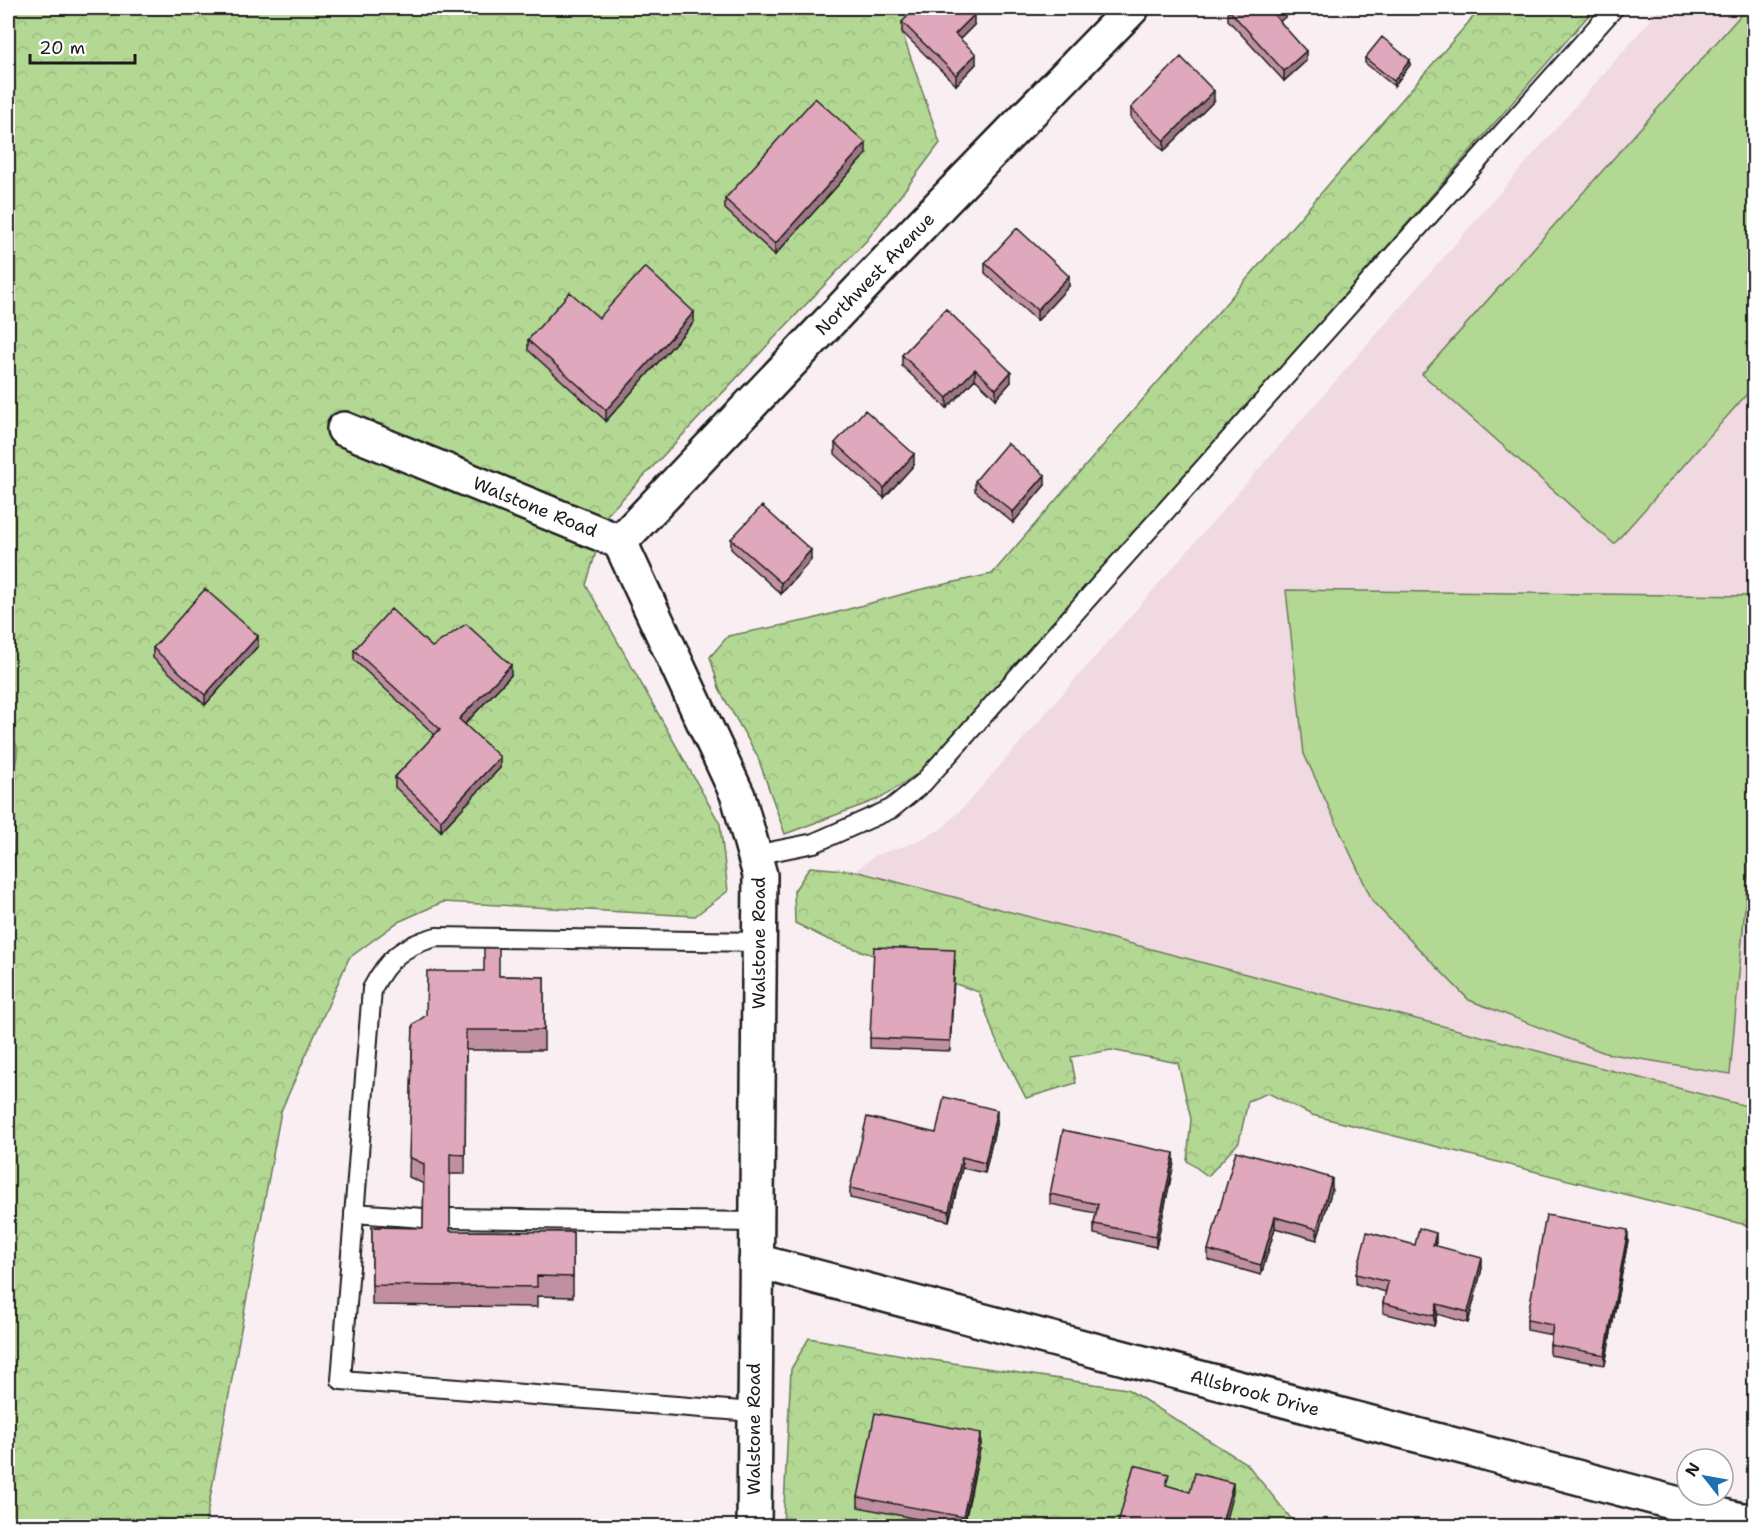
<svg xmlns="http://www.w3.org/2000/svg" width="1762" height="1534" font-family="'Shantell Sans',sans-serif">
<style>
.built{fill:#f1d9e2}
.green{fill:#b3d893;stroke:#687a58;stroke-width:1.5}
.forest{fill:url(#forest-crowns);stroke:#687a58;stroke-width:1.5}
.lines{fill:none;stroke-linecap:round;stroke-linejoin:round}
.lane-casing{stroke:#1c1c1c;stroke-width:22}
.street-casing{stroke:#1c1c1c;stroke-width:38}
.secondary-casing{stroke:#1c1c1c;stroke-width:38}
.lane{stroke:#fff;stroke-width:18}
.street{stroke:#fff;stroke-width:33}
.secondary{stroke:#fff;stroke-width:33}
.wall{fill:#c090a2;stroke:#1c1c1c;stroke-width:1.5}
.shaded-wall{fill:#9c7684;stroke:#1c1c1c;stroke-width:1.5}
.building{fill:#dfa8bc;stroke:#1c1c1c;stroke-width:1.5}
.labels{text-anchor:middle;stroke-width:4.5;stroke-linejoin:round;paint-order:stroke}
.street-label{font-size:18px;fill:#1c1c1c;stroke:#fff}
</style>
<defs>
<pattern id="forest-crowns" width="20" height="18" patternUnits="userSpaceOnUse" patternTransform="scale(1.5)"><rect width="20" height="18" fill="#b3d893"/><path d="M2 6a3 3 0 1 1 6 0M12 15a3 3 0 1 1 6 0" fill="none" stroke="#99b97e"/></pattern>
</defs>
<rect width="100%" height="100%" fill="#f9eef2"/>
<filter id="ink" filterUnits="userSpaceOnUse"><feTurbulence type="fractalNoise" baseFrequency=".0167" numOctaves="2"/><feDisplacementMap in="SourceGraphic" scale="12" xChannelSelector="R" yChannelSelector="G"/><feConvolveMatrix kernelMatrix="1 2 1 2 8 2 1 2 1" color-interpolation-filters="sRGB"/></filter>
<g filter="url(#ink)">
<path class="built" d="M 1661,8 L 1754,8 L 1754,1108 L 855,871 L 876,855 L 911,844 L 943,828 L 970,800 Z"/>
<path class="green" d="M 1747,8 L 1754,8 L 1754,386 L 1614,544 L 1422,374 Z
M 1286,590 L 1754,596 L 1754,807 L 1730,1074 L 1605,1053 L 1469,1000 L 1373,902 L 1304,754 Z"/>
<path class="forest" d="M 8,8 L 913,8 L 902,32 L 940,143 L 867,240 L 607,515 L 586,585 L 720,824 L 728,891 L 695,916 L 443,902 L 398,922 L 349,958 L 281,1111 L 205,1526 L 8,1526 L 8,1032 L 17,747 L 8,727 Z
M 1481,8 L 1595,8 L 940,759 L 881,798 L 785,834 L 757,755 L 720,691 L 710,657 L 728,636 L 809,620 L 918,590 L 992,574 Z
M 810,867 L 855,871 L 1754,1108 L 1754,1227 L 1312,1115 L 1268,1093 L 1248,1101 L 1239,1142 L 1208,1176 L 1187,1161 L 1191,1119 L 1178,1063 L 1111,1050 L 1071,1057 L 1076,1083 L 1026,1098 L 995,1038 L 979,992 L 827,939 L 795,923 L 794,891 Z
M 809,1338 L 919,1358 L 1127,1389 L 1247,1464 L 1297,1526 L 783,1526 L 791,1369 Z"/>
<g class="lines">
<defs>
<path id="lane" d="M 755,855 L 814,843 L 891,809 L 923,783 L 1614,8
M 354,1213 L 424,1218
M 449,1218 L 756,1222
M 754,1412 L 341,1380 L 372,989 C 388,958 403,946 436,937 L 760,942"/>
<path id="street" d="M 344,429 L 620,542
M 756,1261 L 1732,1518 L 1754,1522"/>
<path id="secondary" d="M 754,1526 L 760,875 L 738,796 L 620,542 L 944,201 L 1132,8"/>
</defs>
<use href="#lane" class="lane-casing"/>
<use href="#street" class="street-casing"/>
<use href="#secondary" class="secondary-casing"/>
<use href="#lane" class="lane"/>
<use href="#street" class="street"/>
<use href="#secondary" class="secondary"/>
</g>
<path class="wall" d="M 1230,8 L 1295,8 L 1280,21 L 1306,61 L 1284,81 L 1228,20 L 1228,9 Z
M 902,22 L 974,25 L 960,39 L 976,64 L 956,85 L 902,32 Z
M 1365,58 L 1410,65 L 1394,86 L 1365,63 Z
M 1214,101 L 1164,151 L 1131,118 L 1131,108 Z
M 866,154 L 775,255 L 725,209 L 725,199 Z
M 985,263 L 1069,286 L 1037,321 L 985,273 Z
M 946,309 L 1011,382 L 996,399 L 975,379 L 947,408 L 902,366 L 902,355 Z
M 599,318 L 694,322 L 606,421 L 528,350 L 528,340 Z
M 835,443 L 914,465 L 884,498 L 835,454 Z
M 975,481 L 1045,485 L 1013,523 L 975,491 Z
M 731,539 L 811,560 L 781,594 L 731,549 Z
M 258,646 L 205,705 L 153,658 L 153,648 Z
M 432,647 L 511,675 L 465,724 L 500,768 L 441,831 L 395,787 L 395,777 L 435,735 L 354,660 L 354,650 Z
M 955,961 L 950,1051 L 870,1048 L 870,1038 Z
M 499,976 L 544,977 L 544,1050 L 466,1050 L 465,1174 L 450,1174 L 450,1231 L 573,1232 L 573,1297 L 537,1296 L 537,1307 L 372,1305 L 372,1227 L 423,1228 L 424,1184 L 409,1177 L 413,1025 Z
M 997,1120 L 985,1173 L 962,1168 L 949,1221 L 850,1198 L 850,1188 L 936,1133 Z
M 1174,1163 L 1156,1247 L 1094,1234 L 1094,1224 L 1096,1213 L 1050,1204 L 1050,1194 Z
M 1332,1189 L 1317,1240 L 1275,1228 L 1261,1275 L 1208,1260 L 1208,1250 Z
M 1628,1240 L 1605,1365 L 1550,1355 L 1550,1345 L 1552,1335 L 1527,1330 L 1527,1320 Z
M 1436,1243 L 1435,1246 L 1482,1268 L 1468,1323 L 1437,1314 L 1434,1326 L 1383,1313 L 1383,1303 L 1386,1292 L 1356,1284 L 1356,1274 L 1415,1245 Z
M 981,1444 L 964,1527 L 957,1527 L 858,1507 L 858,1497 Z"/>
<path class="shaded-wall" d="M 1284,8 L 1295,8 L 1275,26 L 1275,16 Z
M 974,15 L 974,25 L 955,44 L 955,34 Z
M 1306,51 L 1306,61 L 1284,81 L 1284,71 Z
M 976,54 L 976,64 L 956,85 L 956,75 Z
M 1410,60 L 1410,65 L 1394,86 L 1394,81 Z
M 1214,91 L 1214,101 L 1164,151 L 1164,141 Z
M 866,143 L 866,154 L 775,255 L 775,244 Z
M 1069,276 L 1069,286 L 1037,321 L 1037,310 Z
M 694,312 L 694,322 L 606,421 L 606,410 Z
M 975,369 L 975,379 L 947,408 L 947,398 Z
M 1011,372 L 1011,382 L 996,399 L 996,389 Z
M 914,454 L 914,465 L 884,498 L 884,488 Z
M 1045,475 L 1045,485 L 1013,523 L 1013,512 Z
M 811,550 L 811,560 L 781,594 L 781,583 Z
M 258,636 L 258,646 L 205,705 L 205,695 Z
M 511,665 L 511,675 L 459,730 L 459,719 Z
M 500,757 L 500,768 L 441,831 L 441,820 Z
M 997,1110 L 997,1120 L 985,1173 L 985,1163 Z
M 1174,1153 L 1174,1163 L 1156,1247 L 1156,1236 Z
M 962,1157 L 962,1168 L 949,1221 L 949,1211 Z
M 1332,1178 L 1332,1189 L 1317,1240 L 1317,1229 Z
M 1275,1217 L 1275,1228 L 1261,1275 L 1261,1265 Z
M 1628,1230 L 1628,1240 L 1605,1365 L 1605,1355 Z
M 1436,1233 L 1436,1243 L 1433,1256 L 1433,1245 Z
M 1482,1258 L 1482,1268 L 1468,1323 L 1468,1312 Z
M 1437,1304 L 1437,1314 L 1434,1326 L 1434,1316 Z
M 981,1433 L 981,1444 L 963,1527 L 963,1517 Z
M 1233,1483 L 1233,1493 L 1224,1527 L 1221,1527 Z"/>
<path class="building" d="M 916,8 L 966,8 L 974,15 L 955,34 L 976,54 L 956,75 L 902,22 Z
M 1230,8 L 1284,8 L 1275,16 L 1306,51 L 1284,71 L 1228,9 Z
M 1382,37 L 1410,60 L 1394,81 L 1365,58 Z
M 1181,57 L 1214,91 L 1164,141 L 1131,108 Z
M 815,98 L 866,143 L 775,244 L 725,199 Z
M 1017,228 L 1069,276 L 1037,310 L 985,263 Z
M 645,267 L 694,312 L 606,410 L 528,340 L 570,292 L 599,318 Z
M 946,309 L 1011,372 L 996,389 L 975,369 L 947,398 L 902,355 Z
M 865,410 L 914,454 L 884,488 L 835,443 Z
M 1007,443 L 1045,475 L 1013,512 L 975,481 Z
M 762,506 L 811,550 L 781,583 L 731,539 Z
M 205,589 L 258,636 L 205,695 L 153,648 Z
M 391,609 L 432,647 L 466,624 L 511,665 L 459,719 L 500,757 L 441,820 L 395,777 L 440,729 L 354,650 Z
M 874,947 L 955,950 L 950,1041 L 870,1038 Z
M 484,948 L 499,948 L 499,976 L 544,977 L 544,1030 L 466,1030 L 465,1155 L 450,1154 L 450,1231 L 573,1232 L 573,1277 L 537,1276 L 537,1287 L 372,1285 L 372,1227 L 423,1228 L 424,1164 L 409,1157 L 413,1025 L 426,1015 L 427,971 L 484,971 Z
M 944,1097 L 997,1110 L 985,1163 L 962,1157 L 949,1211 L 850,1188 L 867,1117 L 936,1133 Z
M 1063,1130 L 1174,1153 L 1156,1236 L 1094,1224 L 1098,1204 L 1050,1194 Z
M 1236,1151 L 1332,1178 L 1317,1229 L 1275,1217 L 1261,1265 L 1208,1250 Z
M 1546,1215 L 1628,1230 L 1605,1355 L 1550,1345 L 1553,1325 L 1527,1320 Z
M 1419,1228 L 1436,1233 L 1433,1245 L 1482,1258 L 1468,1312 L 1437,1304 L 1434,1316 L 1383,1303 L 1388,1282 L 1356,1274 L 1367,1232 L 1415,1245 Z
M 875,1413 L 981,1433 L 963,1517 L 858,1497 Z
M 1134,1465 L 1169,1474 L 1166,1485 L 1190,1492 L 1195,1473 L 1233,1483 L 1221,1527 L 1117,1527 Z"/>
</g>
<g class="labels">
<g class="street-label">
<text transform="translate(875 274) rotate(-46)" y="6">Northwest Avenue</text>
<text transform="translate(535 507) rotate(22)" y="6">Walstone Road</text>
<text transform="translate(759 943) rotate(-90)" y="6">Walstone Road</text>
<text transform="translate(1255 1393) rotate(15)" y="6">Allsbrook Drive</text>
<text transform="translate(754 1429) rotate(-90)" y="6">Walstone Road</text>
</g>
</g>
<rect width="1762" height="1534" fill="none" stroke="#fff" stroke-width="30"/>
<rect x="15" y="15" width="1732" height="1504" fill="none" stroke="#1c1c1c" stroke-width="2" filter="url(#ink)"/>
<g transform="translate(1705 1477) rotate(301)"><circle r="28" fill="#ffffff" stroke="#a4a4a4" stroke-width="1.5"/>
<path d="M0-4.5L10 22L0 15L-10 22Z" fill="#1f6fb2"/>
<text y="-9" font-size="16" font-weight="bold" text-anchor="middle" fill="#1c1c1c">N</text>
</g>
<path d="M30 54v9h105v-9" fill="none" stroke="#1c1c1c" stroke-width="3"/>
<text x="39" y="54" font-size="18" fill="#1c1c1c" stroke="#ffffff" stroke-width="4.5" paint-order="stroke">20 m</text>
</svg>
